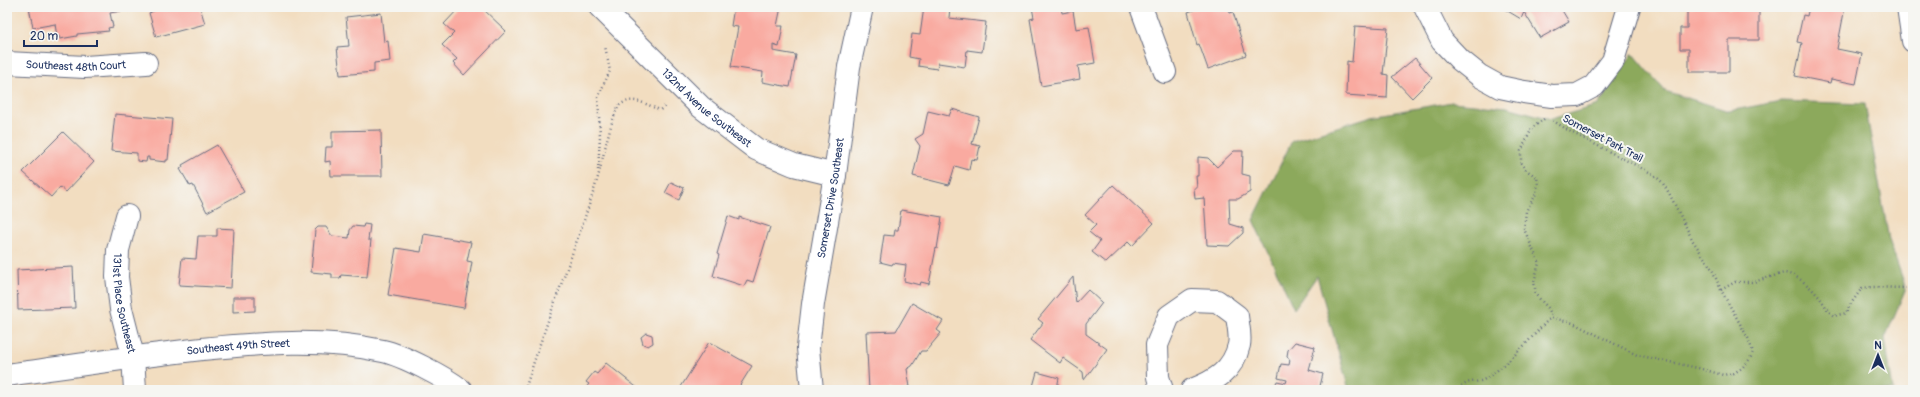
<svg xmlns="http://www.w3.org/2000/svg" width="1920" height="397" font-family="Pangolin,sans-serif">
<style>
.forest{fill:#8ca95c;stroke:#546c5d}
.building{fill:#f9aaa0}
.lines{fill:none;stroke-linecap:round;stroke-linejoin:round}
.street-casing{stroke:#666c80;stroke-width:24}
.path{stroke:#666c80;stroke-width:2.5;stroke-dasharray:1 3;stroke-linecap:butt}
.street{stroke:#fff;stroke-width:22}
.labels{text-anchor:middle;stroke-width:4;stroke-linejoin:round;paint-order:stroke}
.street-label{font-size:11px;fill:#1b2f5e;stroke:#f6f6f2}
</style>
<rect width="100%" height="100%" fill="#f6f6f2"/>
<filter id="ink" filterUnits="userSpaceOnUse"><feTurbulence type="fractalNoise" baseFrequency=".025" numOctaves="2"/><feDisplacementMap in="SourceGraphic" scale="8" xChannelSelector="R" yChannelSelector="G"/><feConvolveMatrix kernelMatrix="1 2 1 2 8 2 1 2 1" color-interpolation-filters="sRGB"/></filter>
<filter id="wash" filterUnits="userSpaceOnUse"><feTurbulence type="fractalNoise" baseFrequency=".012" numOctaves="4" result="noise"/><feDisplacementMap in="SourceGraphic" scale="16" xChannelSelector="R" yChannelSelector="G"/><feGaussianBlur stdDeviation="0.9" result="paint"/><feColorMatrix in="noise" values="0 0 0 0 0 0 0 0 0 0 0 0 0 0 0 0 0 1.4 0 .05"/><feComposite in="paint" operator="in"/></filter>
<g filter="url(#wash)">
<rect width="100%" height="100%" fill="#f2ddc0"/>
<path class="forest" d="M 1633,53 L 1665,91 L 1729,111 L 1781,101 L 1865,104 L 1889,240 L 1906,288 L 1885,338 L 1893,390 L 1349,390 L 1317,276 L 1294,309 L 1253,220 L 1292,141 L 1372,116 L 1452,102 L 1507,107 L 1551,119 L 1598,105 Z"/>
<g id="blocks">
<path class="building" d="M 29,7 L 120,7 L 121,11 L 110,13 L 113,27 L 108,28 L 109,31 L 77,34 L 77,36 L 60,39 L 59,36 L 57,37 L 55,24 L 33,28 Z
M 157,7 L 200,7 L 205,24 L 156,37 L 149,13 L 158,9 Z
M 460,7 L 481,7 L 506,31 L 464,75 L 453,63 L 457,59 L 442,45 L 454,33 L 444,24 Z
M 734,7 L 781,7 L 777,26 L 783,26 L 779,47 L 773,45 L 773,51 L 796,55 L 790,87 L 762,82 L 763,72 L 731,67 L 738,27 L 731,26 Z
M 924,7 L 950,7 L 949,18 L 986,22 L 982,52 L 967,50 L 965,67 L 938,63 L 937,69 L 918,66 L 919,59 L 909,57 L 912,34 L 920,35 Z
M 1032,7 L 1061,7 L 1062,13 L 1073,11 L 1076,29 L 1089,27 L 1095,63 L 1078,66 L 1080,79 L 1041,86 L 1030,19 L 1034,18 Z
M 1202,7 L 1228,7 L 1230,13 L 1233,12 L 1246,55 L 1208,69 L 1199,44 L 1197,45 L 1188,12 Z
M 1501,7 L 1560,7 L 1569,22 L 1540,38 L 1524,12 L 1521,19 Z
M 1687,7 L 1728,7 L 1728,9 L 1759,7 L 1759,40 L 1729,40 L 1729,72 L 1689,72 L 1689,49 L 1680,49 L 1680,28 L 1687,28 Z
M 1809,7 L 1845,7 L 1837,49 L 1862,54 L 1856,84 L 1831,79 L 1830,83 L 1795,76 L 1802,43 L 1797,42 L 1803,15 L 1807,16 Z
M 381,13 L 384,42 L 388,41 L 390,61 L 374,63 L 374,72 L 340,75 L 337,47 L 349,46 L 346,17 Z
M 1355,26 L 1388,28 L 1383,74 L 1388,75 L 1387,98 L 1346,95 L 1347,61 L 1352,62 Z
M 1415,58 L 1432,78 L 1412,98 L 1392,77 Z
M 952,109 L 979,117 L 972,144 L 980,146 L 977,160 L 971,159 L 969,170 L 955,166 L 949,185 L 913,176 L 920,146 L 915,139 L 923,134 L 928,111 L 949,116 Z
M 115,114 L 172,119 L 168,160 L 166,160 L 166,162 L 149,160 L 149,157 L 147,157 L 146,162 L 137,161 L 137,153 L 111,151 Z
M 381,130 L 382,176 L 331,176 L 330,161 L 325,162 L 326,147 L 332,147 L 332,131 Z
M 63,132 L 94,162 L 66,192 L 60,187 L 51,197 L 23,172 Z
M 217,145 L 244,192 L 207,212 L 193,185 L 190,186 L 180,169 L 183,167 L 182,165 Z
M 1234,151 L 1243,151 L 1242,174 L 1250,176 L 1250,192 L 1238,199 L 1229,199 L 1230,224 L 1243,228 L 1243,233 L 1229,246 L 1207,245 L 1204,198 L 1195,199 L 1194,188 L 1197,188 L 1196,176 L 1198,176 L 1198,157 L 1208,158 L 1217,167 Z
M 671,182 L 684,188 L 679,200 L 665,193 Z
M 1113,185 L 1154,223 L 1132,246 L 1128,242 L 1106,263 L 1092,252 L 1100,241 L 1089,232 L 1096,225 L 1085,215 Z
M 901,210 L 942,217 L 937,249 L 936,248 L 929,284 L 921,282 L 920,285 L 904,281 L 906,265 L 893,263 L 892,265 L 880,262 L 884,235 L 894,236 L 895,230 L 898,230 Z
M 728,216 L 739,220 L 739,217 L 770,227 L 753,282 L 747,280 L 744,286 L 713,276 L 719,255 L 717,254 Z
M 364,224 L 370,225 L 368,240 L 371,240 L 367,277 L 341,275 L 340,278 L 332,278 L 332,274 L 311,272 L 315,230 L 318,227 L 326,227 L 332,236 L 349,238 L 350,230 L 353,226 L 363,227 Z
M 217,228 L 234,229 L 231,288 L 179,285 L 182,258 L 196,259 L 198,236 L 217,236 Z
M 424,234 L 471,242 L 467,261 L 472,262 L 464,308 L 388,295 L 396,248 L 421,252 Z
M 73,267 L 75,308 L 18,310 L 17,270 Z
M 1073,277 L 1076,303 L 1088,290 L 1102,303 L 1086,324 L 1086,334 L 1107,349 L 1084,380 L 1083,372 L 1063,358 L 1060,363 L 1030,340 L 1043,323 L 1038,319 Z
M 233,297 L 255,297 L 255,311 L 233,312 Z
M 912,303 L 943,321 L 937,330 L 941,333 L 926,351 L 921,351 L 912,366 L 907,369 L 910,387 L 907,387 L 907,390 L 869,390 L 866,332 L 896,331 Z
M 646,333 L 652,335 L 653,343 L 648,346 L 643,344 L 641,337 Z
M 709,342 L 752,366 L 737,390 L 679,390 Z
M 1295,342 L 1315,347 L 1309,370 L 1323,374 L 1319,390 L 1273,390 L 1277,381 L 1286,383 L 1287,380 L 1278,378 L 1281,364 L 1289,365 L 1290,360 L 1287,356 L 1288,350 Z
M 606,363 L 640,390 L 584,390 L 589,384 L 586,382 L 594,372 L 597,374 Z
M 1037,372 L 1059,378 L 1057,388 L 1060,390 L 1032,390 Z"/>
</g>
</g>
<g filter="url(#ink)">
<use href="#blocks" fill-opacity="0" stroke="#666c80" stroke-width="1"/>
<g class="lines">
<defs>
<g id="street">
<path id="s1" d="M 600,7 L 701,107 L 756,149 L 794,165 L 835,175"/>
<path d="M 1141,7 L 1165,72"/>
<path d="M 1425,7 L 1442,41 L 1460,60 L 1480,76 L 1500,87 L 1524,92 L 1552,96 L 1577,95 L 1594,86 L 1613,61 L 1629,7"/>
<path d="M 1908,7 L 1913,41"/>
<path id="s2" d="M 7,63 L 85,67 L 146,63"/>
<path id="s3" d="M 127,216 L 118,250 L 117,277 L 121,309 L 133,356 L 135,390"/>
<path id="s4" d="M 7,375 C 72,366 137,356 202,349 C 262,343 323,338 383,351 C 402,355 445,377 461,390"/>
<path id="s5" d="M 812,390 L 808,348 L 813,304 L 835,175 L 849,67 L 862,7"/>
<path d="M 1162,390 L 1158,377 L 1157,345 L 1169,316 L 1192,300 L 1217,301 L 1237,316 C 1238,325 1241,336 1239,345 C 1233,371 1215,381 1192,390"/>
</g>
</defs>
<use href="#street" class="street-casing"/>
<path class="path" d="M 1544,119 L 1532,128 L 1521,151 L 1521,163 L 1526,170 L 1537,177 L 1538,184 L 1535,196 L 1526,211 L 1524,229 L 1539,263 L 1534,282 L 1536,295 L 1548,308 L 1553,318
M 598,170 L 600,136 L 598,97 L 610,71 L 605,46
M 1721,290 L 1735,282 L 1753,282 L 1784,273 C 1798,274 1814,290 1822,301 C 1826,307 1828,312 1834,316 L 1846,313 L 1850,305 L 1862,288 L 1872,287 L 1906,288
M 525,390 C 547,318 576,249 598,177 C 602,163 612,112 620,105 C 633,95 647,105 660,110 L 665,106
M 1459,390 C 1469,377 1475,385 1485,379 C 1510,363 1528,341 1548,320 L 1553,318 L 1573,323 L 1637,355 L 1698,368 L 1723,375 L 1734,373 L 1742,368 L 1750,359 L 1753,352 L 1748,338 L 1721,290 L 1712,269 L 1693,241 L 1669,193 L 1662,182 L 1653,174 L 1571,132 L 1552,120"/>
<use href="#street" class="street"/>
</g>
</g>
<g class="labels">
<g class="street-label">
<text dy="4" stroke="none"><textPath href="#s2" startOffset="69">Southeast 48th Court</textPath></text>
<text dy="4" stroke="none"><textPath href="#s1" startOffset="147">132nd Avenue Southeast</textPath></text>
<text transform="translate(1603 138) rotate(28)" y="4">Somerset Park Trail</text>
<text dy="4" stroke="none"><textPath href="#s5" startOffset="194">Somerset Drive Southeast</textPath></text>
<text dy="4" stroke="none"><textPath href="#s3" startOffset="89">131st Place Southeast</textPath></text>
<text dy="4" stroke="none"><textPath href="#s4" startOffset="233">Southeast 49th Street</textPath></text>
</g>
</g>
<rect width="1920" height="397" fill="none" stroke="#f6f6f2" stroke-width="24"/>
<g transform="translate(1878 355)" stroke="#f6f6f2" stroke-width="3" paint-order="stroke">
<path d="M0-3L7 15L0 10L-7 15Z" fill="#1b2f5e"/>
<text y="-6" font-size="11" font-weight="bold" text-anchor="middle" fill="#1b2f5e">N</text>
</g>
<path d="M24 40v6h73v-6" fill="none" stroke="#1b2f5e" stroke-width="2"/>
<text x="30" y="40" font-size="12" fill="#1b2f5e" stroke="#f6f6f2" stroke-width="3" paint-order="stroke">20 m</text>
</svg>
